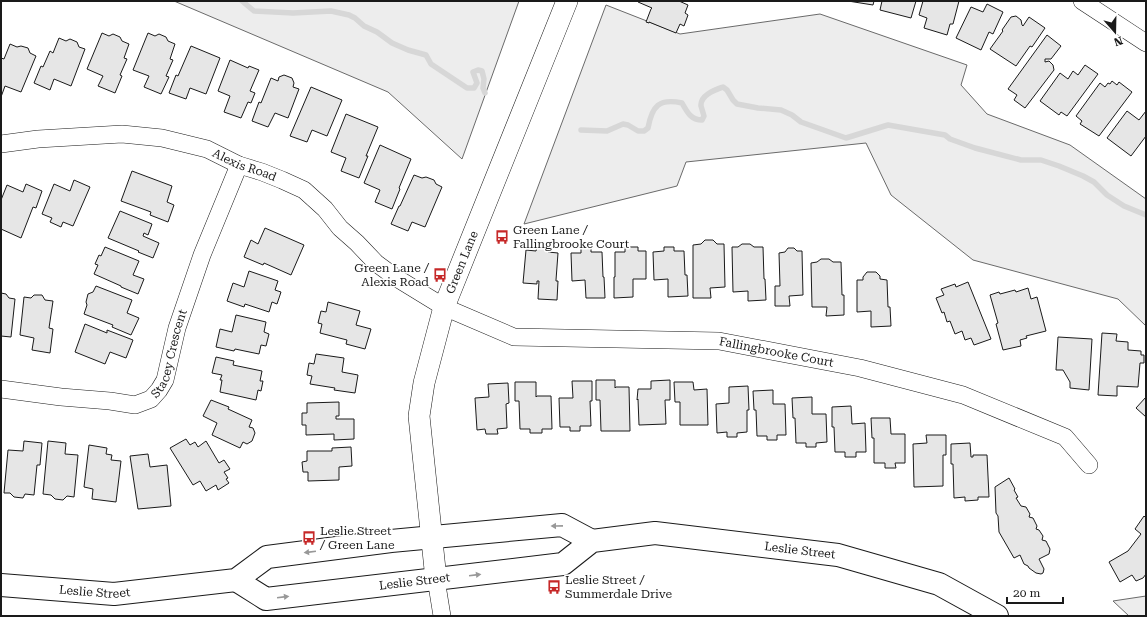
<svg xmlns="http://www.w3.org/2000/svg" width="1147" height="617" font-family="'Roboto Serif',serif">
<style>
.built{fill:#ededed;stroke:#6a6a6a}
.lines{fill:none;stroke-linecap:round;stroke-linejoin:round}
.stream{stroke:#d7d7d7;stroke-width:5.5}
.building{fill:#e6e6e6;stroke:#1a1a1a}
.minor-casing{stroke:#1a1a1a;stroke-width:18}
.tertiary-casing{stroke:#1a1a1a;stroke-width:22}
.secondary-casing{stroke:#1a1a1a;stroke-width:24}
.minor{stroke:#fff;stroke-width:17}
.tertiary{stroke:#fff;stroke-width:21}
.secondary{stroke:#fff;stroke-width:22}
.oneway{fill:#989898}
.labels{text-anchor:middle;stroke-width:3;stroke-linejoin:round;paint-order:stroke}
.street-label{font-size:12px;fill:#1a1a1a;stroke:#fff}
.poi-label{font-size:12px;fill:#1a1a1a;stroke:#fff;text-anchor:start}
</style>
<rect width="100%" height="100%" fill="#fff"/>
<path class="built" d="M 174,1 L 519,1 L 462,159 L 388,92 Z
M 606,5 L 680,34 L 820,14 L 967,65 L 961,85 L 987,114 L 1070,145 L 1146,199 L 1146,326 L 1118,299 L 973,260 L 891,195 L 866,143 L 686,162 L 677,186 L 524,224 Z
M 1146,596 L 1146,616 L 1129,616 L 1113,601 Z"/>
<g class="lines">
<path class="stream" d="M 242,1 L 254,11 L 293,13 L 331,11 L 349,15 L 355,18 L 364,26 L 377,32 L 392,43 L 408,50 L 426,55 L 431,64 L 467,88 L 474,88 L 477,83 L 473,72 L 478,70 L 482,71 L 484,79 L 483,88 L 485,93
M 581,130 L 607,131 L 623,124 L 628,125 L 638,131 L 644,131 L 648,128 C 652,106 659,98 682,103 C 687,112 691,120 702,120 L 704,116 C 703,113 702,109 701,106 C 700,95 715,90 723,87 L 727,90 L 733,100 L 737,104 L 758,108 L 781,110 L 792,115 L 801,122 L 846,138 L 888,125 L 945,135 L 950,139 L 975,148 L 1021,160 L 1041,160 L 1059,166 L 1083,176 L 1094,182 L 1107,195 L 1124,206 L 1146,215"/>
</g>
<path class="building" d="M 639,1 L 679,1 L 688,5 L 685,13 L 688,15 L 684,26 L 680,24 L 676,33 L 649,22 L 649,23 L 646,22 L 651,9 L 652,8 L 638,2 Z
M 848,1 L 874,1 L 873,5 Z
M 882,1 L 916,1 L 911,18 L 880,10 Z
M 923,1 L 959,1 L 953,24 L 950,24 L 947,35 L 924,28 L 927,18 L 919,15 Z
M 987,4 L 1003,12 L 993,34 L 989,32 L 981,50 L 956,38 L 971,7 L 983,12 Z
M 1016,16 L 1021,20 L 1022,25 L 1023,26 L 1029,17 L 1045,28 L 1032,47 L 1030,46 L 1016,66 L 990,49 L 1003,31 L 1002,30 L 1011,17 Z
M 102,33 L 109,36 L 113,34 L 120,37 L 122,41 L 129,44 L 124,58 L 127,59 L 120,75 L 122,76 L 115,93 L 98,86 L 103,76 L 87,69 Z
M 148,33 L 155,36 L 159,34 L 166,37 L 168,41 L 175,44 L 170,59 L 173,60 L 166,76 L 169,77 L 161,94 L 144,87 L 149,76 L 133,70 Z
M 1047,35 L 1061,46 L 1051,59 L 1045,59 L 1045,62 L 1049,61 L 1053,65 L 1054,70 L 1025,108 L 1014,100 L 1017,95 L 1008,89 Z
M 59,38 L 66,41 L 70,39 L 77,42 L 79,47 L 85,49 L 71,86 L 54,79 L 50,90 L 34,83 L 41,66 L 43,67 L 50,51 L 53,53 Z
M 10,44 L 17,47 L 21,46 L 28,48 L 30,53 L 36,56 L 21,92 L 5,86 L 1,97 L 1,58 L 4,59 Z
M 191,46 L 220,58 L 206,94 L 190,88 L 186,99 L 169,93 L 176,75 L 178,76 Z
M 230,60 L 248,68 L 249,66 L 259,70 L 250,91 L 255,93 L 251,103 L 248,102 L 241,118 L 224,112 L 230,96 L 218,91 Z
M 1085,65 L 1098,74 L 1067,116 L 1061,112 L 1059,115 L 1040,101 L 1060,73 L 1068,79 L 1073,71 L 1078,75 Z
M 284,75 L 292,78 L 294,83 L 293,87 L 299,89 L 288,118 L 275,113 L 268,127 L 252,121 L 259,102 L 261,103 L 271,78 L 278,81 L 279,77 Z
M 1112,81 L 1117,85 L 1119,82 L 1132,92 L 1099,136 L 1080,124 L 1082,121 L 1076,116 L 1100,83 L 1105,87 L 1108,83 L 1110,84 Z
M 311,87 L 342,100 L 327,136 L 312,130 L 307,142 L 290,136 Z
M 1127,111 L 1139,120 L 1146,111 L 1146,136 L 1131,156 L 1107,138 Z
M 346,114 L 378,127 L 366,156 L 368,156 L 359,178 L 341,171 L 346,158 L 331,152 Z
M 380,145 L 411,159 L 399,188 L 400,189 L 392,209 L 375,202 L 380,190 L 364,183 Z
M 132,171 L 172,186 L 167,202 L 174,205 L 168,222 L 150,215 L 151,212 L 121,201 Z
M 414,175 L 422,178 L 426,177 L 434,180 L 436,184 L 442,187 L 425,227 L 412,222 L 408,231 L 391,224 L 399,206 L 400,206 Z
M 74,180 L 90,187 L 73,226 L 63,222 L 61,227 L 50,222 L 52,218 L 42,214 L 54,184 L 70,191 Z
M 26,184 L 42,191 L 36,208 L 33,207 L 21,238 L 1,229 L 1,200 L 7,185 L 23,192 Z
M 120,211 L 152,224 L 148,235 L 144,233 L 143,236 L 159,243 L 153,258 L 138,252 L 139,251 L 108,238 Z
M 265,228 L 304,245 L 291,275 L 264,263 L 263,265 L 244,257 L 251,240 L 258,244 Z
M 705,240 L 713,240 L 717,244 L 724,244 L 725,287 L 710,288 L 711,298 L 693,298 L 693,245 L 701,244 Z
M 742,244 L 750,244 L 754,247 L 763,247 L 764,279 L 765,279 L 766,300 L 748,301 L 748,291 L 733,292 L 732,247 L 738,247 Z
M 105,247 L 139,261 L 133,275 L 144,279 L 138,294 L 121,287 L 121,286 L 94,274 L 98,265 L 95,264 L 99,255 L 101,256 Z
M 537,247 L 549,249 L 548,252 L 558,253 L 556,280 L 556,281 L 558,281 L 557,300 L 538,299 L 539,281 L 537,281 L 537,284 L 523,283 L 526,250 L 536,251 Z
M 591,247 L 591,252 L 602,252 L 603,277 L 604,277 L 605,298 L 586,298 L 585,280 L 572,281 L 571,253 L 581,253 L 581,248 Z
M 625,247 L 638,247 L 638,251 L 646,251 L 646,279 L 633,279 L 633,297 L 614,298 L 614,277 L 615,277 L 615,252 L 625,252 Z
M 664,247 L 674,247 L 674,251 L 684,251 L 685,275 L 687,275 L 688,296 L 668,297 L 668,279 L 654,280 L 653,252 L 664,251 Z
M 788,248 L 794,248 L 797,251 L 802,251 L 803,295 L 789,296 L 790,306 L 775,306 L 775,286 L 780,286 L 779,253 L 785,252 Z
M 821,259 L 829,259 L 833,262 L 841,262 L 842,295 L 844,295 L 844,315 L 826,316 L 827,307 L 812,307 L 811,263 L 817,262 Z
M 249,271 L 278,281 L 275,290 L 281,292 L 277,304 L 272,302 L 269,312 L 245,304 L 244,307 L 227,301 L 233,283 L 244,287 Z
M 867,272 L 876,272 L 880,276 L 880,279 L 887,280 L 888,307 L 890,307 L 891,326 L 871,327 L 871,311 L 857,312 L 857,280 L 863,280 L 863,277 Z
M 968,282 L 991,339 L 974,345 L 971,338 L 965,340 L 962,331 L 955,334 L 950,321 L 947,322 L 944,312 L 942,313 L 936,298 L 944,295 L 941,289 L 955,284 L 956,287 Z
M 96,286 L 132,300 L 127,313 L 139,318 L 131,335 L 112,327 L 113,325 L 84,314 L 87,305 L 86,302 L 88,294 L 93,292 Z
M 1028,288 L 1031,299 L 1037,297 L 1046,331 L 1026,336 L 1027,338 L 1020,340 L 1021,346 L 1003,350 L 996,324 L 998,323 L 990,295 L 999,292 L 1000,294 L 1015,290 L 1016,292 Z
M 1,293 L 6,294 L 9,298 L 15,299 L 11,337 L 1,336 Z
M 34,295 L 42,295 L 45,300 L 53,301 L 49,328 L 53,329 L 50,353 L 32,350 L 34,338 L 20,335 L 24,297 L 31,298 Z
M 328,302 L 360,311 L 356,325 L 371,329 L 365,349 L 346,344 L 347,340 L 320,333 L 322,324 L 318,323 L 321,311 L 326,312 Z
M 236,315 L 266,322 L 264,332 L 269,334 L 266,346 L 261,345 L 259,354 L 235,349 L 234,351 L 216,347 L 220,329 L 232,332 Z
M 85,324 L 107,333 L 107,330 L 133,340 L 126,358 L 110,352 L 105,364 L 75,352 Z
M 1102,333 L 1117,334 L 1116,341 L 1128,342 L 1128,350 L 1141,351 L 1141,355 L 1144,355 L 1144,363 L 1140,363 L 1138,387 L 1117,386 L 1117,396 L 1098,395 Z
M 1058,337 L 1092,339 L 1089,390 L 1070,388 L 1070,382 L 1063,370 L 1056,370 Z
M 316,354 L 344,358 L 342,372 L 358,375 L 355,393 L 334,390 L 335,388 L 310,384 L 312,376 L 307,375 L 309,363 L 314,364 Z
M 216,357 L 234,361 L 233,365 L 262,371 L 260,381 L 263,381 L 261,391 L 258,390 L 256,400 L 220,392 L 222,380 L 220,380 L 222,375 L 212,373 Z
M 596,380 L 615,380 L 615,388 L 616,387 L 629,387 L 630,431 L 601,431 L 600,400 L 596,400 Z
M 670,380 L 670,400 L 665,400 L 666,424 L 639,425 L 638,399 L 637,400 L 638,389 L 651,389 L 651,381 Z
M 572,381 L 592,381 L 592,401 L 590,401 L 591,426 L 580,426 L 580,431 L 570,431 L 570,427 L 560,427 L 559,398 L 573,398 Z
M 515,382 L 536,382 L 536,397 L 537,396 L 551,396 L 552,429 L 542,429 L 542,433 L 530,433 L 530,429 L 520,429 L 519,401 L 515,401 Z
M 674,382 L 693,382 L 694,390 L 707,389 L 708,425 L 680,425 L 680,402 L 675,402 Z
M 508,383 L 509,403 L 506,404 L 507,428 L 497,429 L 498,434 L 486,434 L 485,429 L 477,430 L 475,398 L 489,397 L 488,384 Z
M 748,386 L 749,410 L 747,410 L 747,432 L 737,433 L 737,437 L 727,437 L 727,432 L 717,433 L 716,404 L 729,403 L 729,387 Z
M 773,390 L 773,404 L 785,404 L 786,435 L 777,435 L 777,440 L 767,440 L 767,436 L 757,436 L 756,410 L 754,410 L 753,391 Z
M 812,397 L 812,414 L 826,414 L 827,442 L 816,443 L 816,447 L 806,447 L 806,443 L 796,443 L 795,418 L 793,418 L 792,398 Z
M 1146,397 L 1146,417 L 1136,408 Z
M 211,400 L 229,407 L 228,409 L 252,420 L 249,427 L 253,428 L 255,433 L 252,441 L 247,444 L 243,442 L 240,448 L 212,435 L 217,423 L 203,416 Z
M 339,402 L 339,416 L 336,416 L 336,419 L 354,419 L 354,439 L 334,440 L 334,434 L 306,435 L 306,425 L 302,425 L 302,413 L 307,413 L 307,403 Z
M 851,406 L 852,424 L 865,423 L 866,452 L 856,452 L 856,457 L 845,457 L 845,452 L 835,452 L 834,427 L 832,427 L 832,407 Z
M 871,418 L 890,418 L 891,434 L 905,434 L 905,463 L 895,463 L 896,468 L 885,468 L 885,463 L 874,463 L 874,438 L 872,438 Z
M 926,435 L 946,435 L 946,455 L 943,455 L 943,486 L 914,487 L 913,444 L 927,443 Z
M 186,439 L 190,445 L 195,442 L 198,447 L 206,441 L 219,463 L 224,460 L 230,469 L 224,472 L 228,478 L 226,479 L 229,483 L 218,490 L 216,485 L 206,491 L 200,481 L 193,485 L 170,448 Z
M 24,441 L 42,443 L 40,465 L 37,465 L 34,495 L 25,494 L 23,498 L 14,497 L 10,493 L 4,493 L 8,450 L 23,451 Z
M 48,441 L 66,443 L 65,454 L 78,455 L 74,497 L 67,496 L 63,500 L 55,499 L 51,495 L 43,494 Z
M 970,443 L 971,457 L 973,457 L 973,455 L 987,455 L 989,497 L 978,497 L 978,500 L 965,501 L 965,497 L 954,498 L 953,464 L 951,464 L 951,444 Z
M 89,445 L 107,448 L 106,454 L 112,455 L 111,460 L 121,461 L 116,502 L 92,499 L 93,489 L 84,487 Z
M 351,447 L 352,466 L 339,467 L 339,480 L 308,481 L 308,472 L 303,472 L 302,462 L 307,461 L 307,451 L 332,451 L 332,448 Z
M 148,454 L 150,467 L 167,465 L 171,506 L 138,509 L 130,456 Z
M 1009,478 L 1015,489 L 1014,490 L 1018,497 L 1016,498 L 1021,506 L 1026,507 L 1030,514 L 1029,517 L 1033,518 L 1037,526 L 1036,529 L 1039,530 L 1043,536 L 1042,540 L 1046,541 L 1050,549 L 1049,554 L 1039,559 L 1044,569 L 1043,573 L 1041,574 L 1036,573 L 1029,568 L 1028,566 L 1024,564 L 1020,555 L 1014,558 L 999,532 L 998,516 L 996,513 L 995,487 Z
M 1144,516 L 1146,518 L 1146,574 L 1143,578 L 1136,581 L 1132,575 L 1120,582 L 1109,562 L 1128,551 L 1141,534 L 1135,529 Z"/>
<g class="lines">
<defs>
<g id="minor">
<path d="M 1082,1 L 1146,43"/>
<path id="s1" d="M 1,144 L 38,139 L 122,134 L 162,138 L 207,149 L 239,165 L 262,172 L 282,180 L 304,190 L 325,209 L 340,228 L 357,243 L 376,263 L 395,277 L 444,307 L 514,337 L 719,341 L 860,368 L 963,395 L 1065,437 L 1089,465"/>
<path id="s2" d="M 1,389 L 61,397 L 110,401 L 135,405 L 151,399 L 159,390 L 165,380 L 177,328 L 202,255 L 239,165"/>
<path d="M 436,579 L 442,616"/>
</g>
<g id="tertiary">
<path id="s3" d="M 436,579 L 419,416 L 424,383 L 444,307 L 567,1"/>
</g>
<g id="secondary">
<path id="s4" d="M 236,580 L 266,599 L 563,564 L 592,541 L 655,533 L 838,555 L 939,584 L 997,616"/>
<path id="s5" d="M 1,585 L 114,594 L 236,580 L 267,557 L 391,541 L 562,525 L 592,541"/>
</g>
</defs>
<use href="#minor" class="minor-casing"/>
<use href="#tertiary" class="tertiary-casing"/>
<use href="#secondary" class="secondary-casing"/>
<use href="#minor" class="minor"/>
<use href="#tertiary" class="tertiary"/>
<use href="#secondary" class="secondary"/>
</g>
<defs><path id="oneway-solid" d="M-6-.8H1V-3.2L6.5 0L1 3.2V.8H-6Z"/></defs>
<g class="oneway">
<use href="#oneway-solid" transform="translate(557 526) rotate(179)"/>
<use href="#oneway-solid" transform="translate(310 552) rotate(173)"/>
<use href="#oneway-solid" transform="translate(475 575) rotate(-7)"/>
<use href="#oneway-solid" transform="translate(283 597) rotate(-7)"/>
</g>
<defs>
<symbol id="bus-bare" viewBox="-9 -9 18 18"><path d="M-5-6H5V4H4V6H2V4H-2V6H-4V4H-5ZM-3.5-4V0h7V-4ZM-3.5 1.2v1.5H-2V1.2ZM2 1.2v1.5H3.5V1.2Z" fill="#c62828" stroke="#fff" stroke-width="2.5" paint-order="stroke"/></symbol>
</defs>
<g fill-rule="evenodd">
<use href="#bus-bare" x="492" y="227" width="20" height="20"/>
<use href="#bus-bare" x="430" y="265" width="20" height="20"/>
<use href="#bus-bare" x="299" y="528" width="20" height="20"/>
<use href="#bus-bare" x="544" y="577" width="20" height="20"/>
</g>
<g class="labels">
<g class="street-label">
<text dy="4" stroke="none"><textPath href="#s1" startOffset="249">Alexis Road</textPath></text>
<text dy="4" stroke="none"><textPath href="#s3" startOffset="324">Green Lane</textPath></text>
<text dy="4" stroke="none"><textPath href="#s2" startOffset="202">Stacey Crescent</textPath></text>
<text dy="4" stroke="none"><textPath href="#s1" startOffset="837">Fallingbrooke Court</textPath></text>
<text dy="4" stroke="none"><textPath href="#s4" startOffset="581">Leslie Street</textPath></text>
<text dy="4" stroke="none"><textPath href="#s4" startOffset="185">Leslie Street</textPath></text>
<text dy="4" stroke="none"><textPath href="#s5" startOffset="94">Leslie Street</textPath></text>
</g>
<g class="poi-label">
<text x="513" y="234">Green Lane /<tspan x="513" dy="14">Fallingbrooke Court</tspan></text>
<text x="429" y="272" text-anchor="end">Green Lane /<tspan x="429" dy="14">Alexis Road</tspan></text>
<text x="320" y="535">Leslie Street<tspan x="320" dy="14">/ Green Lane</tspan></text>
<text x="565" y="584">Leslie Street /<tspan x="565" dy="14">Summerdale Drive</tspan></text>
</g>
</g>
<rect width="1147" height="617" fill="none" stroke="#1a1a1a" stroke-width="4"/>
<g transform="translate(1115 32) rotate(160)" stroke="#ffffff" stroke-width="3" paint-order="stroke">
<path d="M0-3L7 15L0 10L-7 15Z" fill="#1a1a1a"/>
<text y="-6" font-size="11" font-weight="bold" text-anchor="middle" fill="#1a1a1a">N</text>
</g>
<path d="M1007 597v6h56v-6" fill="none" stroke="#1a1a1a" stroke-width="2"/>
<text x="1013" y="597" font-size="12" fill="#1a1a1a" stroke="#ffffff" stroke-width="3" paint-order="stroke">20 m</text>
</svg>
